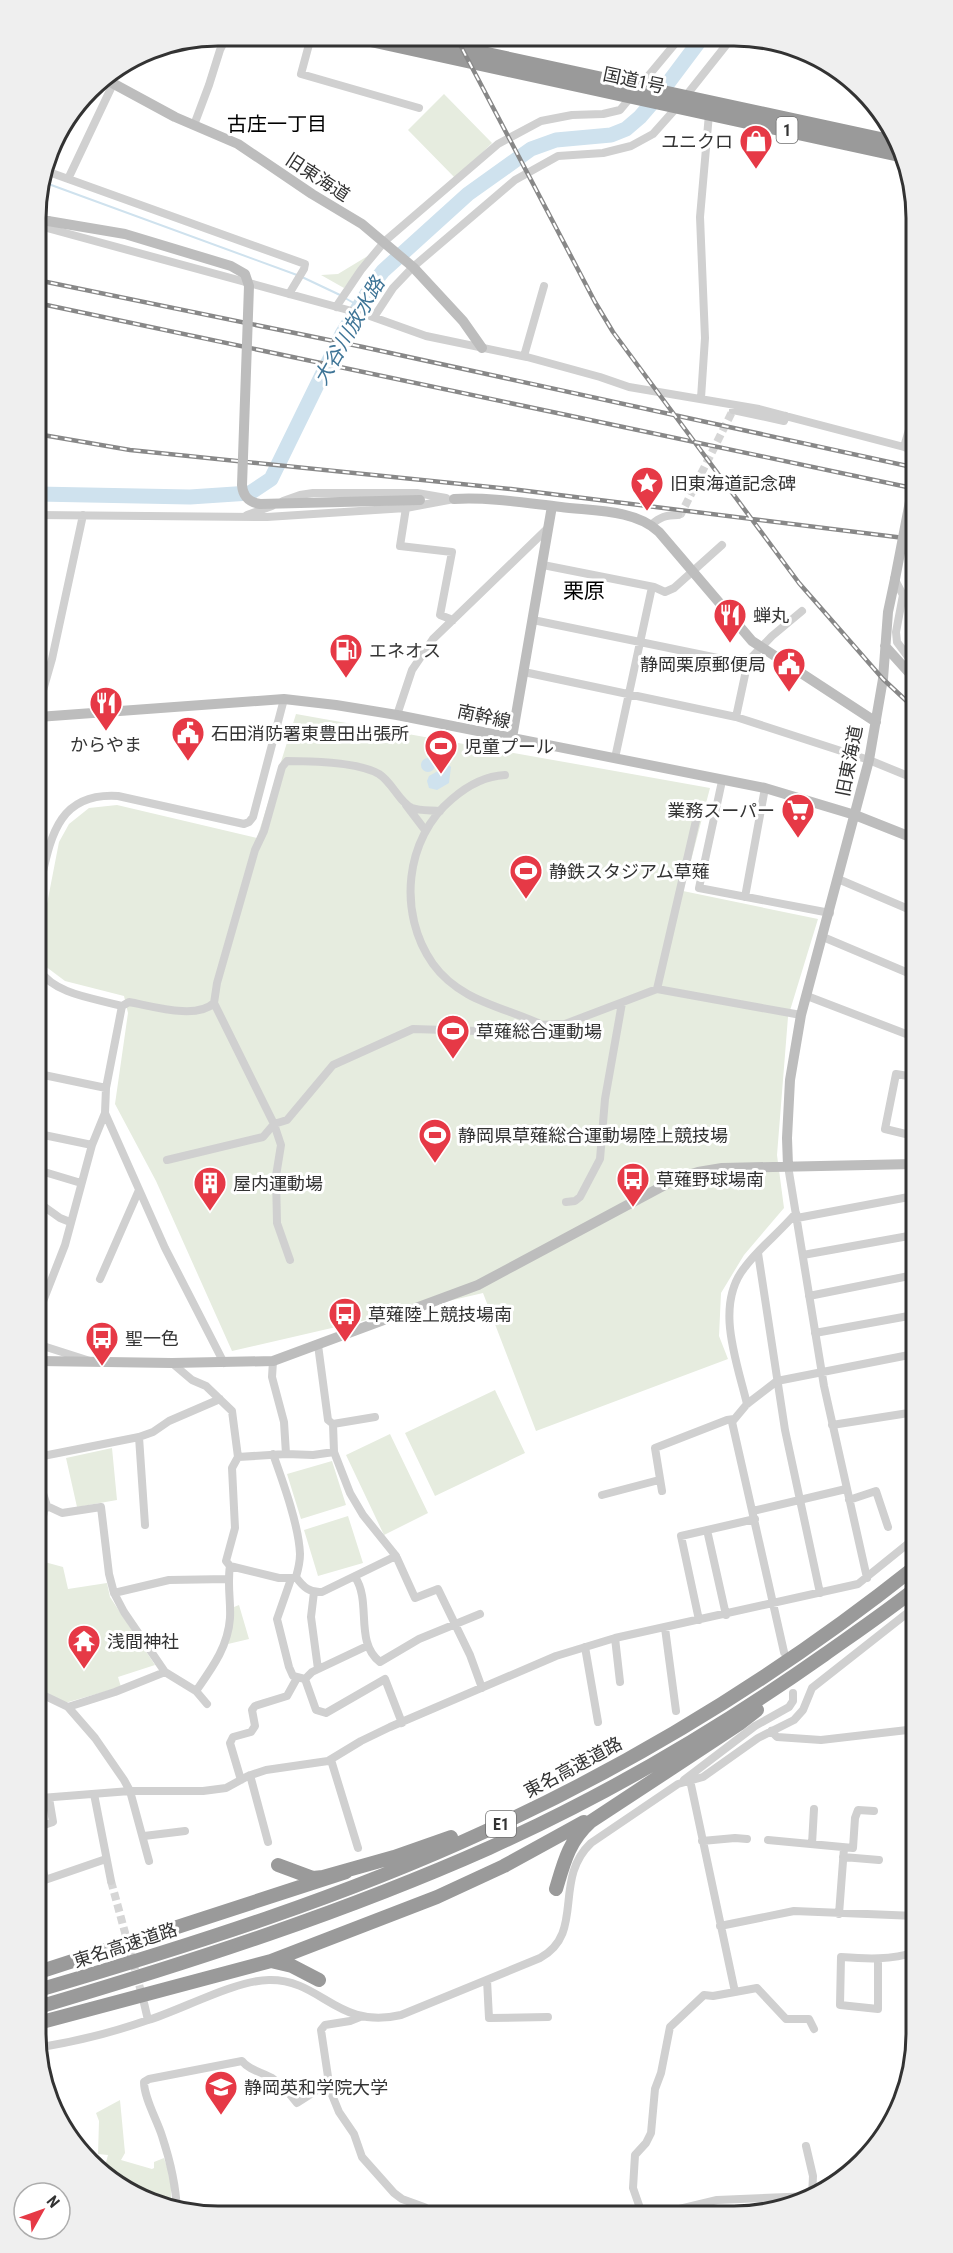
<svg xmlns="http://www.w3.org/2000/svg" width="953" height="2253" font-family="'Roboto Condensed','Noto Sans JP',sans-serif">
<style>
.green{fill:#e6ecdf}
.water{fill:#cfe2ee}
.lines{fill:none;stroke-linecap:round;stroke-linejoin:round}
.stream{stroke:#cfe2ee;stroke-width:2}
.river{stroke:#cfe2ee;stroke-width:15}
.street-tunnel{stroke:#d6d6d6;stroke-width:8;stroke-dasharray:8 4;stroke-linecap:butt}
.street{stroke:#d0d0d0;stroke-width:8}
.secondary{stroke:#bdbdbd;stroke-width:10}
.highway{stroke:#9a9a9a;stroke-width:14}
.rail-casing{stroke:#888;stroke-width:4.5}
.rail{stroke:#fff;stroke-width:2;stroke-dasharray:7;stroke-linecap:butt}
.secondary-bridge{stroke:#bdbdbd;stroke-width:10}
.labels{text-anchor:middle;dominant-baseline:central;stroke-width:6;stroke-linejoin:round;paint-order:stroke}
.shield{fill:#fff;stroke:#707070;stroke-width:1.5}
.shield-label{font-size:16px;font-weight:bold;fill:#333}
.street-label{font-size:18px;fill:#333;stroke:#fff}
.poi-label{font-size:18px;fill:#333;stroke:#fff;text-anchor:start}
.neighbourhood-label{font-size:20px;fill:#000;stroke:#fff}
.water-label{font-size:20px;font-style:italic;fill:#3f7597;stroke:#fff}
.quarter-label{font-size:21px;fill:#000;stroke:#fff}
.rim{fill:none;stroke:#333;stroke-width:3}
</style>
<rect width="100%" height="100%" fill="#fff"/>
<path class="green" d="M444,94L492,143L456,179L408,130Z
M371,254L344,288L321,275L338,274Z
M296,714L710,788L683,891L818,919L788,1017L777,1155L784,1208L744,1255L721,1293L719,1336L728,1359L536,1431L483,1293L232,1351L156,1181L115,1104L128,1013L124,996L65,981L45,966L40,940L59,842L69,824L89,808L117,805L257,838Z
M495,1390L525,1453L435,1496L405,1433Z
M390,1434L428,1513L384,1535L346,1455Z
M112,1448L117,1500L77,1507L66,1458Z
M332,1461L346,1505L301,1519L287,1474Z
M348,1516L363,1563L318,1576L304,1530Z
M41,1561L63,1567L68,1589L107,1583L110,1597L155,1665L118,1677L121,1687L65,1703L41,1690Z
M239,1605L249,1639L228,1644L234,1607Z
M120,2100L125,2153L121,2160L152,2169L154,2168V2162L164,2158L171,2179V2201L157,2205L137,2198L103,2173L108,2155L98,2154L99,2121L96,2113Z"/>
<path class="water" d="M421 765a7 7 0 1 1 14 0a7 7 0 1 1-14 0Z
M447,763L451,767L449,783L437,790L429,788L427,781L429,776L438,771L442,764Z"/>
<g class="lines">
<path class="stream" d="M43,182L297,275
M302,277L340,295
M345,298L359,306"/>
<path class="river" d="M37,494L190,497L250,493L271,479L342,334L373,284L383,271L468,194L531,149L556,140L611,135L626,129L640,117L659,95L701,39"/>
<path class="street-tunnel" d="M678,515L681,514L733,410
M111,1881L143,1999"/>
<path class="street" d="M311,37L301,74L419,108
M479,53L484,38
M639,87L679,39
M685,97L731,39
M194,125L209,85L220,50L227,36
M46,171L305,264L304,269L289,294
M68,179L113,84
M36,225L370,316L426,336L527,357L600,377L629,387L759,409L904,447L912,450
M336,307L361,270L385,241L498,144L541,121L572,115L603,114L620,110L630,98
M374,317L393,288L413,267L515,180L558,156L603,153L631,146L653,134L678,106
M524,356L544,286
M701,398L705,338L700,217L709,114
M733,410L784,421L786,416
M904,447L912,419
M283,501L300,495L313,493H417L446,498
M406,508L400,546L452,552L440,615L453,620
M37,515L267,517L406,508L454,499
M247,515L272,506
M651,525C660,517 666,515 678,515
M543,565L654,587L665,592L674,588L722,545
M895,580L903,595L896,632L897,642L912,662
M533,620L747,664
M524,672L736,717L869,760L913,778
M38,708L52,659L83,515
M397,715L412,670L433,639L548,528
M736,717L748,661L772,636L802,611
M615,758L652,587
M505,775C485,776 467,786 452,799C405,838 397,913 433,964C459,1000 500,1006 538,1023
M722,781L699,888L830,913
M406,805L425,830
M838,879L913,911
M39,889C50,842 55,792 118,796L244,824L249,822L253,817L284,699
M745,897L765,788
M823,937L913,975
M39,970C56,995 94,998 122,1006L106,1088L105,1113L165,1248L224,1363
M657,989L698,812
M807,996L914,1037
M122,1006L129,1002C152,1006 196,1020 214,1003
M39,1074L106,1088
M914,1077L896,1074L885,1129L914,1136
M39,1134L92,1145
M167,1160L263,1137L274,1124L287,1120L333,1065L413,1029L478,1031L533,1025L565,1024L657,989L801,1015
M788,1166L824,1386L867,1578
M41,1171L81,1183
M566,1202L575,1201L580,1197L600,1159L605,1099L622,1003
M39,1203L60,1218L70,1222
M797,1218L914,1196
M758,1253L785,1430L820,1593
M803,1255L914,1235
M290,1260L277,1223L276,1176L281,1145L274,1124L214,1003L217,983L255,850L264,831L282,767L287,761C311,761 358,762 379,774C392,782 400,803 412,808C420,811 431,810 440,811
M100,1279L139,1190
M809,1296L914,1275
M40,1309L65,1245L92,1145L105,1113
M815,1333L914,1315
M40,1345L90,1361
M273,1361L272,1377L284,1422L286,1454
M172,1363L192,1380L206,1386L232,1411L238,1457L232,1468L235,1528L226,1561L230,1566C227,1584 231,1601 230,1618C228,1647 212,1668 196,1691
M747,1404C737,1362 714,1305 745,1267C760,1247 780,1232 796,1213
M333,1424L375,1417
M832,1425L915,1412
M139,1437L145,1525
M334,1452L350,1493L363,1515L396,1556
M273,1454C283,1482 299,1526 300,1554C300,1562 298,1570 296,1577C303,1587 310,1593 322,1592L396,1556L415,1598L438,1589L470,1655L482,1688
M238,1457L286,1454L313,1455L334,1452L333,1424L328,1420L318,1345
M40,1460L43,1456L139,1437L153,1432L169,1421L220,1399
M40,1484L47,1506L62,1513L101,1507L109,1574L114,1593L124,1612L165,1672L196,1691L207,1704
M662,1491L655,1448L727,1420L734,1419
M602,1495L659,1480
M849,1500L876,1491L888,1527
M753,1511L846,1489
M707,1530L726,1615
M40,1533L44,1511L47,1506
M230,1566L279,1578H293
M355,1577C372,1602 354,1642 380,1662L419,1639L480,1614
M291,1579L277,1619L289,1667L293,1676L305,1679L312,1672L367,1646
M314,1592L311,1617L318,1669
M114,1593L169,1580L228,1579
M699,1620L681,1536L755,1519
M665,1628L676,1711
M615,1638L620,1682
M585,1647L598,1722
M784,1652L732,1422L747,1404L777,1381L914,1354
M305,1679L316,1710L326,1713L385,1679L402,1723
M41,1694L68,1707L95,1738L124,1780L130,1791L149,1861
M68,1707L115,1692L165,1672
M771,1731L777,1737L821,1740L916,1729
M331,1760L358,1848
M250,1775L268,1842
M241,1780L230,1743L233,1737L251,1732L255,1726L252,1710L255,1706L287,1696L297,1678
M684,1780L755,1726L789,1707L793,1701V1693
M690,1780L735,1992
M94,1794L111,1881
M41,1798L130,1791H203L226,1788L248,1776L266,1770L328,1761L361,1741L390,1727L556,1656L615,1638L858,1584L915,1538
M41,1826L53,1822L49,1798
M144,1836L185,1831
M768,1840L853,1848L855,1818L858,1810L874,1811
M702,1841L735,1838L747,1839
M812,1844L814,1809
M843,1857L879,1860
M41,1859L45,1880
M42,1881L106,1859
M839,1914L844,1848
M720,1926L794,1911L916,1916
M878,1960V2009L840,2005L841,1957C868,1959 890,1960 916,1952
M487,1980L489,2018L548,2017
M144,2003L148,2020
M360,2017L350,2021L325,2025L321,2030L330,2090L339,2112L354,2134L362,2157L394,2193L402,2199L424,2207L432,2212
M42,2047C78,2041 114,2032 148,2020C181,2010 236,1980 269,1980C322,1979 336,2030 401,2015L540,1958C586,1933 552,1880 591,1843L678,1784L703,1777L758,1738L794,1720L803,1710L812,1688L915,1607
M891,2126L896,2116
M177,2211C176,2186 170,2160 162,2136C157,2120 144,2098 144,2082L149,2079L242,2061C250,2071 262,2072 272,2078C282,2085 290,2094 297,2103L319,2089L330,2090
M641,2211L633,2188L635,2155L646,2143L651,2133L655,2089L661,2073L670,2027L704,1995L713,1996L757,1988L786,2019H809L814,2029
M671,2211L717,2200L812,2196L813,2176L806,2146"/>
<path class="secondary" d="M103,78L175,117L238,144L312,194L362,224L413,267L463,321L482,348
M36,220L48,221
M454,499C491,497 525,503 561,507C591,511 636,509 659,532L752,641L876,722
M885,646L912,676
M38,717L284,699L336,705L397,715L765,788L855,815L913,838
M512,738L552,506
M788,1166L787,1138L790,1080L801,1015L869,760L883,679L888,612L895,579
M40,1361L172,1363L273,1361L478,1285L676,1179L698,1172L722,1168L914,1164"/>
<path class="highway" d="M357,37L904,156
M408,37L899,143
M278,1865L313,1878L323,1877L394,1857L451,1837
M556,1889C564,1862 569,1841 590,1822L739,1724L757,1710
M271,1961L437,1897L504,1866L584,1822
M42,1971L346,1872
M42,1989C192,1945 343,1897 486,1831C639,1761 783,1672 915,1567
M42,2006C194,1961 345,1912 489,1848C607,1795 719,1729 824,1655C855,1633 886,1612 915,1589
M42,2022L271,1961L292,1966L319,1980"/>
<g class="rail-casing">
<path id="rail" d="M456,37L595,302L613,332L799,583L883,679L913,707
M37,280L363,347L912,467
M37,303L912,488
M37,434L130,450L511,489L912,539"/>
</g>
<use href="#rail" class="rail"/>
<path class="secondary-bridge" d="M48,221L125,234L231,266L245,274L249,286L242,485C243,497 249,502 260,504L420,500
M895,579L912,491"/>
</g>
<defs>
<g id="shop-pin" transform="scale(1.725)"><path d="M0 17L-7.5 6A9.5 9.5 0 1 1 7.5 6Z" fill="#e63946" stroke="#fff"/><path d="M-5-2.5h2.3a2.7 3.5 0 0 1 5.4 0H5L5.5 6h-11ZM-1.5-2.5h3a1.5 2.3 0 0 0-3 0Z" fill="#fff"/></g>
<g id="sight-pin" transform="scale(1.725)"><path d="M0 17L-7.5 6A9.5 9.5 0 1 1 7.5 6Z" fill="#e63946" stroke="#fff"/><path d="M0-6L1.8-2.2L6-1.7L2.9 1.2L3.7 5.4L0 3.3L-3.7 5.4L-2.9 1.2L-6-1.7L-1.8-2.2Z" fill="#fff"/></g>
<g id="restaurant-pin" transform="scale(1.725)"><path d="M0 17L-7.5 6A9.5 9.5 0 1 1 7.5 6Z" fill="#e63946" stroke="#fff"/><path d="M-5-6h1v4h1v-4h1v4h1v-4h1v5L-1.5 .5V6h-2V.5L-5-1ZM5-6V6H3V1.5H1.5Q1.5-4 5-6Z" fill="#fff"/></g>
<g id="fuel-pin" transform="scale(1.725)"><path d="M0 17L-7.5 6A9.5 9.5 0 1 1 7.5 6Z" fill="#e63946" stroke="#fff"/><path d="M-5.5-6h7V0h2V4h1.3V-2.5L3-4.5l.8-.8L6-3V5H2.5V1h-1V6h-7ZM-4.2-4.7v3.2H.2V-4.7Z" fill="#fff"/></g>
<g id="civic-pin" transform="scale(1.725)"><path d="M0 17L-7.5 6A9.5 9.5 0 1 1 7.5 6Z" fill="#e63946" stroke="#fff"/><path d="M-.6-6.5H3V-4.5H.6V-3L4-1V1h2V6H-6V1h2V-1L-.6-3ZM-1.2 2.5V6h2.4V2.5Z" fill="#fff"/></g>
<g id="stadium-pin" transform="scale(1.725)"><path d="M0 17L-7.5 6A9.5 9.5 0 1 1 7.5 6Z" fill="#e63946" stroke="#fff"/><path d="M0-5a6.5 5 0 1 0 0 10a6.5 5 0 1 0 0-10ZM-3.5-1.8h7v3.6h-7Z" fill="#fff"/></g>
<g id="supermarket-pin" transform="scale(1.725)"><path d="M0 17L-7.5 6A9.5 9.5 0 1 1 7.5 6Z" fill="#e63946" stroke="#fff"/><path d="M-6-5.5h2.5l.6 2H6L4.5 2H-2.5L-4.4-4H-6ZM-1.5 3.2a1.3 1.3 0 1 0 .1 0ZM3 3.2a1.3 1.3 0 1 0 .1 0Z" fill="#fff"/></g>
<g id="bus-pin" transform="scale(1.725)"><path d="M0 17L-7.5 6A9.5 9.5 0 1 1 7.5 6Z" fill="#e63946" stroke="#fff"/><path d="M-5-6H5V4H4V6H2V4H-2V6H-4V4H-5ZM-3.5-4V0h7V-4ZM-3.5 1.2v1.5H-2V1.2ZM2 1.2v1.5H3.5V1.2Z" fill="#fff"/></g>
<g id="building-pin" transform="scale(1.725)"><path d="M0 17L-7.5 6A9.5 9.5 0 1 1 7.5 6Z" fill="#e63946" stroke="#fff"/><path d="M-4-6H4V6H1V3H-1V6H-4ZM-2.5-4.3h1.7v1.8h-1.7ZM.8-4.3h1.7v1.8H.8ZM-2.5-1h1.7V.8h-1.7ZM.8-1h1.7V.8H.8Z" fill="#fff"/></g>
<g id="temple-pin" transform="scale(1.725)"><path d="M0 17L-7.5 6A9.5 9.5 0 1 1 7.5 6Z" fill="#e63946" stroke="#fff"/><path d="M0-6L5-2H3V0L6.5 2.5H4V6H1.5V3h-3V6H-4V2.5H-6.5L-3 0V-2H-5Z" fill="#fff"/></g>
<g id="school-pin" transform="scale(1.725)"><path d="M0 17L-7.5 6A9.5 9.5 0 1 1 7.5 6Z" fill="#e63946" stroke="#fff"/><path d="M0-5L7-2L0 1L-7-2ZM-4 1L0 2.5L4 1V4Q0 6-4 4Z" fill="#fff"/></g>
</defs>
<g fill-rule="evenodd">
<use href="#shop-pin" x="756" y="141"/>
<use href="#sight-pin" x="647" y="483"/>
<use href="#restaurant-pin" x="730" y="615"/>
<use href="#fuel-pin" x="346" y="650"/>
<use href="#civic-pin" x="789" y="664"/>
<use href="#restaurant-pin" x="106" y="703"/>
<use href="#civic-pin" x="188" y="733"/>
<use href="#stadium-pin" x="441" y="746"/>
<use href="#supermarket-pin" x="798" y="810"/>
<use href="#stadium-pin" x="526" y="871"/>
<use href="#stadium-pin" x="453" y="1031"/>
<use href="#stadium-pin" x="435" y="1135"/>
<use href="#bus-pin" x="633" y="1179"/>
<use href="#building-pin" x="210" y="1183"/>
<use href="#bus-pin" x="345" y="1314"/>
<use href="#bus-pin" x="102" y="1338"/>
<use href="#temple-pin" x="84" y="1641"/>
<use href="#school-pin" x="221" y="2087"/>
</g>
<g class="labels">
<g class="shield">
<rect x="776.5" y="117" width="21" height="26" rx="4.5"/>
<rect x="486" y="1811" width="30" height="26" rx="4.5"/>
</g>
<g class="shield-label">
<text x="787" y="130">1</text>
<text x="501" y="1824">E1</text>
</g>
<g class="street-label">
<text transform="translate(634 80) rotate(12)">国道1号</text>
<text transform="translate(318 177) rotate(33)">旧東海道</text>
<text transform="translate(484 716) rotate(12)">南幹線</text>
<text transform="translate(849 761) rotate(-79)">旧東海道</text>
<text transform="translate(573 1767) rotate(-28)">東名高速道路</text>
<text transform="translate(125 1945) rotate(-18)">東名高速道路</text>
</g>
<g class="poi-label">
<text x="733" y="141" text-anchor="end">ユニクロ</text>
<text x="670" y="483">旧東海道記念碑</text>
<text x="753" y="615">蝉丸</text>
<text x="369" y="650">エネオス</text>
<text x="766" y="664" text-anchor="end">静岡栗原郵便局</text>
<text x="211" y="733">石田消防署東豊田出張所</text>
<text x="106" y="744" text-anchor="middle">からやま</text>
<text x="464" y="746">児童プール</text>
<text x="775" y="810" text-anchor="end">業務スーパー</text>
<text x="549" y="871">静鉄スタジアム草薙</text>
<text x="476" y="1031">草薙総合運動場</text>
<text x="458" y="1135">静岡県草薙総合運動場陸上競技場</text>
<text x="656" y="1179">草薙野球場南</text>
<text x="233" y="1183">屋内運動場</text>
<text x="368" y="1314">草薙陸上競技場南</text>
<text x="125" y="1338">聖一色</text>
<text x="107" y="1641">浅間神社</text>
<text x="244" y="2087">静岡英和学院大学</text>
</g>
<g class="neighbourhood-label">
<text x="277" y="124">古庄一丁目</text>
</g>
<g class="water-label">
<text transform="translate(349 331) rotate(-60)">大谷川放水路</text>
</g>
<g class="quarter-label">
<text x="584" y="591">栗原</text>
</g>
</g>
<path d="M0 0H953V2253H0ZM218 46H734A172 172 0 0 1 906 218V2034A172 172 0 0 1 734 2206H218A172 172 0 0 1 46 2034V218A172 172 0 0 1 218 46Z" fill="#efefef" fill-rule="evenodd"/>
<path class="rim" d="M218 46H734A172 172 0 0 1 906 218V2034A172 172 0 0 1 734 2206H218A172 172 0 0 1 46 2034V218A172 172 0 0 1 218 46Z"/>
<g transform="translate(42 2211) rotate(50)"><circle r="28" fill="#ffffff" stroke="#adadad" stroke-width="1.5"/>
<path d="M0-4.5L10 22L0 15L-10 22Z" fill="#e63946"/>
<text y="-9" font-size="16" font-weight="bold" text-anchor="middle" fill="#333333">N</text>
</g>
</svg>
